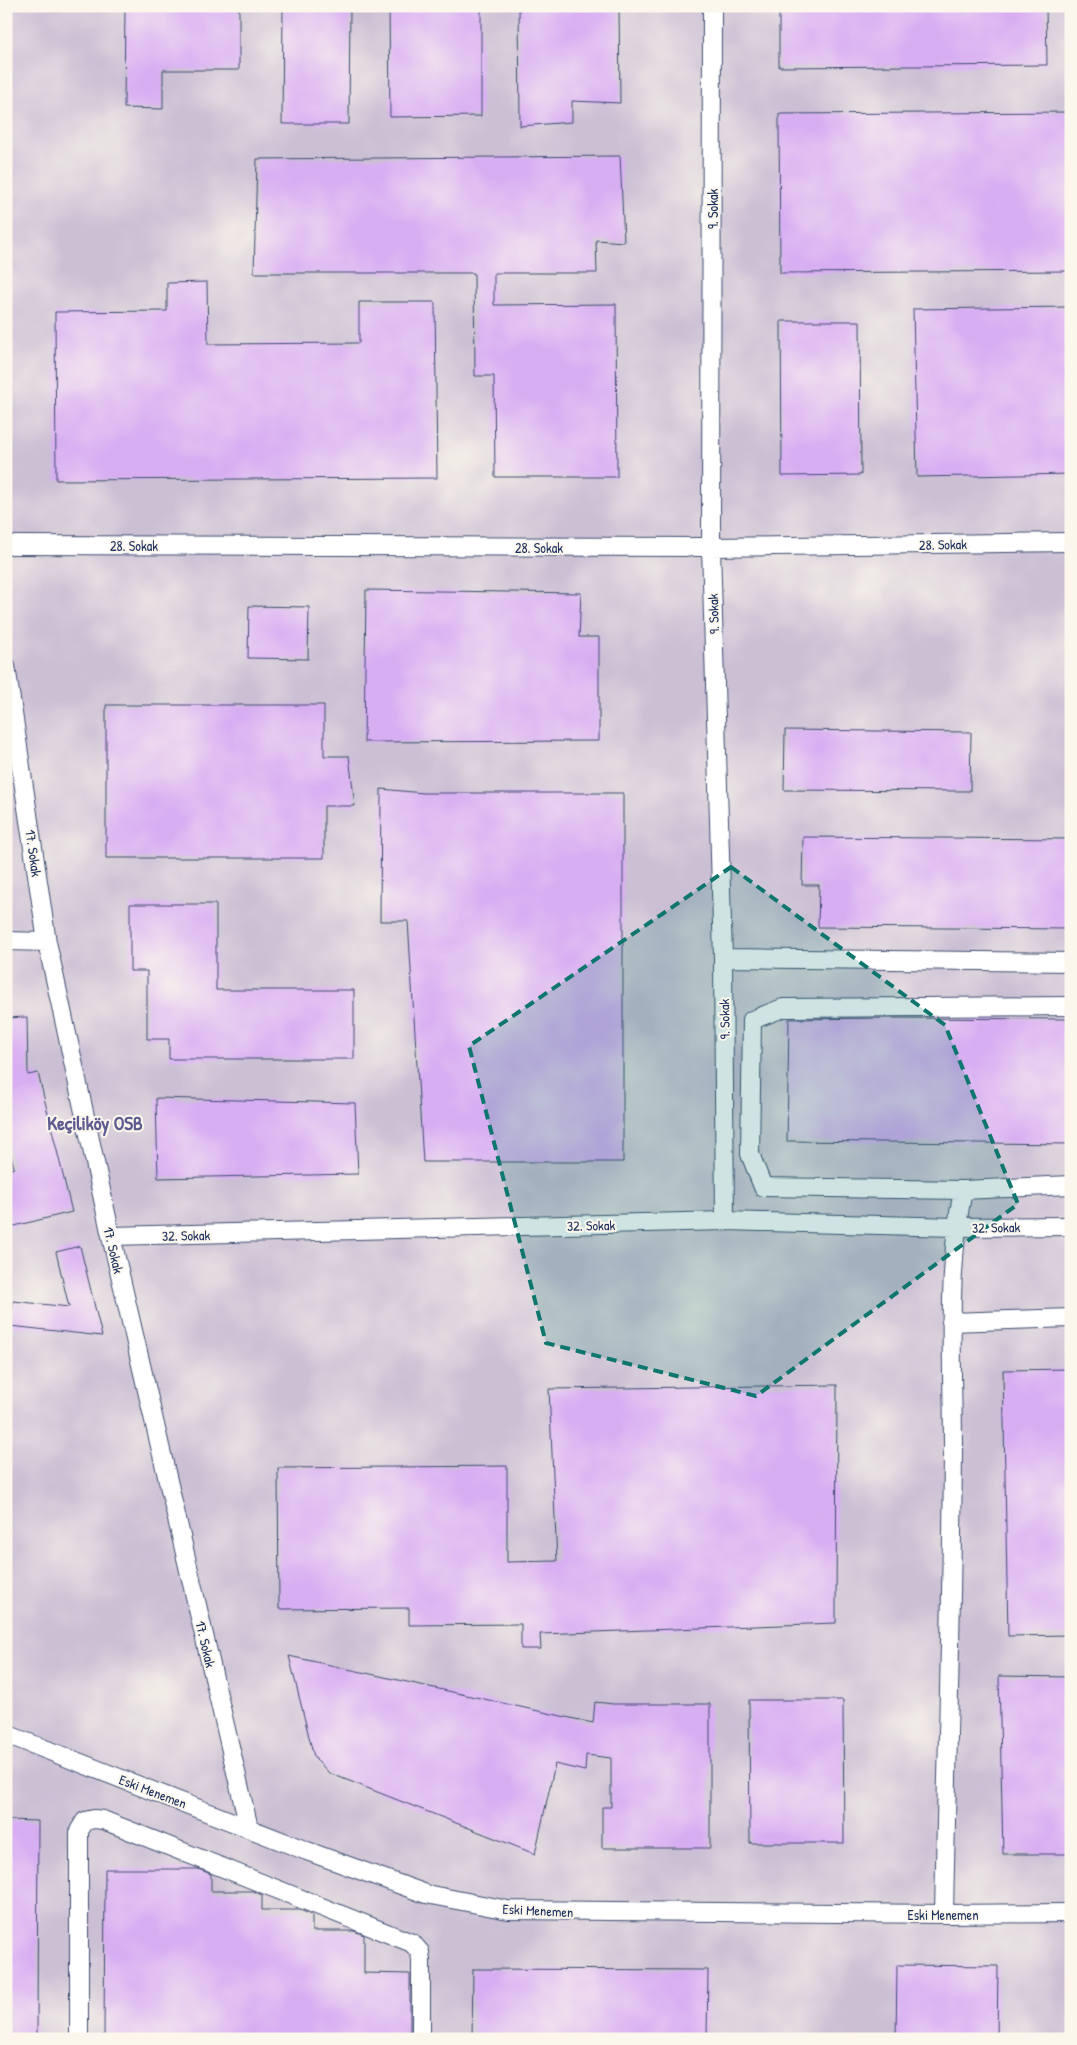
<svg xmlns="http://www.w3.org/2000/svg" width="1077" height="2045" font-family="'Patrick Hand',sans-serif">
<style>
.industrial{fill:#cbbfd4}
.building{fill:#d8aef3}
.lines{fill:none;stroke-linecap:round;stroke-linejoin:round}
.minor-casing{stroke:#3c4a6e;stroke-width:20}
.minor{stroke:#fff;stroke-width:18}
.marked{fill:#0f766e;fill-opacity:0.2;stroke:#0f766e;stroke-width:4;stroke-dasharray:10 6;stroke-linejoin:round}
.labels{text-anchor:middle;dominant-baseline:central;stroke-width:4;stroke-linejoin:round;paint-order:stroke}
.street-label{font-size:14px;fill:#1b2f5e;stroke:#fbf7ec}
.district-label{font-size:19px;font-weight:bold;fill:#5d5b92;stroke:#fbf7ec}
</style>
<rect width="100%" height="100%" fill="#fbf7ec"/>
<filter id="ink" filterUnits="userSpaceOnUse"><feTurbulence type="fractalNoise" baseFrequency=".02" numOctaves="2"/><feDisplacementMap in="SourceGraphic" scale="10" xChannelSelector="R" yChannelSelector="G"/><feConvolveMatrix kernelMatrix="1 2 1 2 8 2 1 2 1" color-interpolation-filters="sRGB"/></filter>
<filter id="wash" filterUnits="userSpaceOnUse"><feTurbulence type="fractalNoise" baseFrequency=".0096" numOctaves="4" result="noise"/><feDisplacementMap in="SourceGraphic" scale="20" xChannelSelector="R" yChannelSelector="G"/><feGaussianBlur stdDeviation="1.12" result="paint"/><feColorMatrix in="noise" values="0 0 0 0 0 0 0 0 0 0 0 0 0 0 0 0 0 1.4 0 .05"/><feComposite in="paint" operator="in"/></filter>
<g filter="url(#wash)">
<rect width="100%" height="100%" fill="#f4e1c6"/>
<path class="industrial" d="M6,6H1071V2039H6Z"/>
<g id="blocks">
<path class="building" d="M125,6H239V70H163V109L124,108Z
M283,6H350L349,124H282Z
M389,6H481V116L390,117Z
M519,6H619L620,103L572,101V122L520,126Z
M779,6H1046L1047,65L779,67Z
M1071,112V271L780,273L779,114Z
M620,156L624,242L596,240L597,273H494V305L616,304L617,477H495L494,376H475L474,273H254L257,159Z
M207,282L208,344L359,343V302H435L437,478L56,480L55,312L167,311V283Z
M1071,307V474L917,477L913,309Z
M781,321H860L861,475L782,476Z
M366,590L581,593L579,637H599V741L364,742Z
M249,606L309,607L308,659L248,658Z
M106,705H324V756H349L355,806H324V858H106Z
M785,730L971,732L970,791L784,790Z
M381,789L423,793H623V1162H423L408,921H380Z
M803,837L1071,839V929L818,927L819,885H802Z
M130,904H216V990H354V1059H169V1039H147V971H130Z
M27,1017L28,1075L38,1073L72,1212L6,1228V1170L14,1168L6,1136V1018Z
M891,1018L1069,1019L1071,1144L787,1141L789,1019Z
M156,1098L355,1103L358,1174L158,1178Z
M80,1246L102,1336L10,1326L13,1301L69,1307L56,1252Z
M1071,1369V1635L1008,1636L1003,1370Z
M837,1385L836,1623L540,1634L541,1649H521V1624L409,1625V1608L279,1609L278,1468L507,1466V1562L557,1561L549,1389Z
M289,1656L593,1723L595,1702L613,1704H710V1848H602V1807H611V1758L586,1755L585,1771L555,1764L535,1854L329,1773L314,1757Z
M999,1676L1071,1677V1854H1003Z
M749,1700H843L844,1843H750Z
M6,1820L38,1821L37,2039H6Z
M105,1869H198L211,1874V1891H253L262,1895V1910H300L312,1915V1931H354L364,1935V1973L410,1974V2039H104Z
M897,1965L998,1966L997,2039H896Z
M473,1969L708,1970L707,2039H472Z"/>
</g>
</g>
<g filter="url(#ink)">
<use href="#blocks" fill-opacity="0" stroke="#3c4a6e" stroke-width="1"/>
<g class="lines">
<g class="minor-casing">
<path id="minor" d="M712,6L711,547L723,958L725,1221
M6,545L711,547L1071,542
M6,666L47,942L111,1236L249,1828
M6,941L47,942
M723,958L1071,962
M1071,1006L783,1008L752,1020L750,1154L763,1187L963,1190L1071,1185
M111,1236L725,1221L956,1227L1071,1226
M951,1322L1071,1318
M6,1734L307,1851L426,1894L508,1910L944,1914L1071,1913
M944,1914C947,1759 952,1604 953,1449C953,1363 946,1275 963,1190
M79,2039V1831L85,1821L94,1819L103,1820L412,1943L420,1952L421,1961V2039"/>
</g>
<use href="#minor" class="minor"/>
</g>
</g>
<path class="marked" d="M731,867L945,1025L1018,1204L756,1396L546,1343L469,1046Z"/>
<g class="labels">
<g class="street-label">
<text transform="translate(712 209) rotate(-90)">9. Sokak</text>
<text transform="translate(943 544) rotate(-1)">28. Sokak</text>
<text x="134" y="545">28. Sokak</text>
<text x="539" y="547">28. Sokak</text>
<text transform="translate(713 614) rotate(-92)">9. Sokak</text>
<text transform="translate(34 853) rotate(82)">17. Sokak</text>
<text transform="translate(724 1019) rotate(-91)">9. Sokak</text>
<text transform="translate(591 1225) rotate(-1)">32. Sokak</text>
<text transform="translate(996 1227) rotate(-1)">32. Sokak</text>
<text transform="translate(186 1235) rotate(-1)">32. Sokak</text>
<text transform="translate(114 1250) rotate(77)">17. Sokak</text>
<text transform="translate(206 1644) rotate(77)">17. Sokak</text>
<text transform="translate(153 1791) rotate(21)">Eski Menemen</text>
<text transform="translate(538 1910) rotate(3)">Eski Menemen</text>
<text x="943" y="1914">Eski Menemen</text>
</g>
<g class="district-label">
<text x="95" y="1123">Keçiliköy OSB</text>
</g>
</g>
<rect width="1077" height="2045" fill="none" stroke="#fbf7ec" stroke-width="25"/>
</svg>
